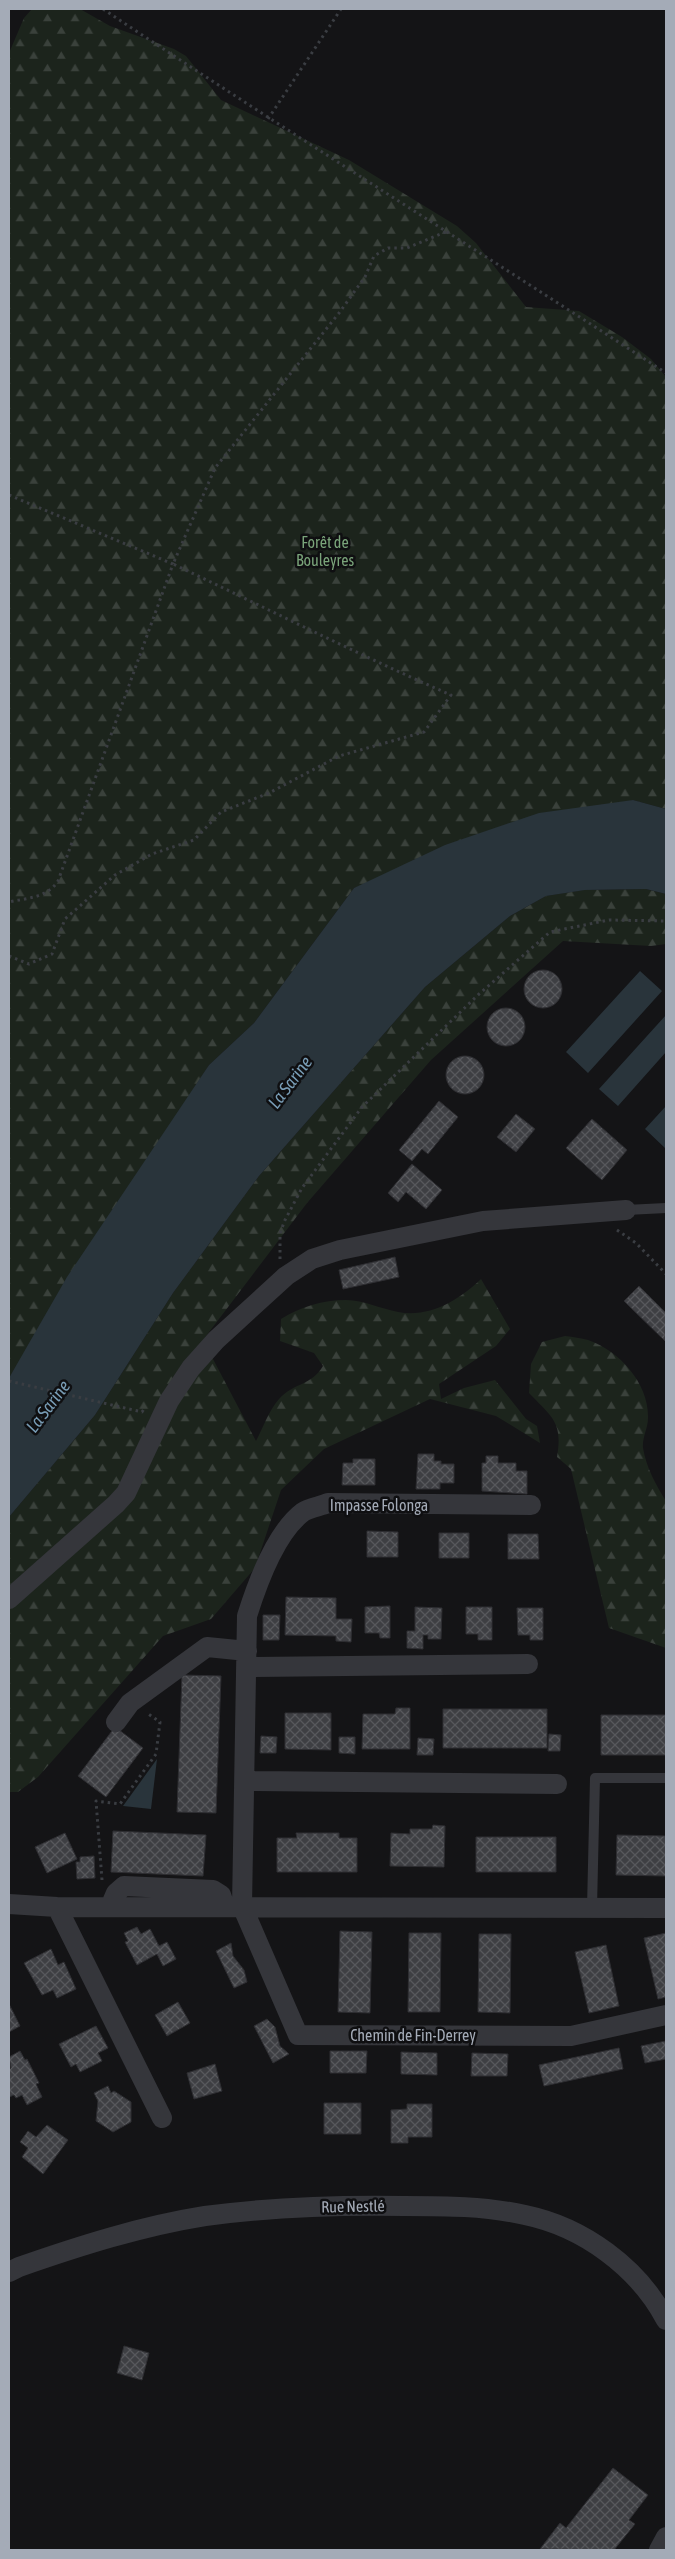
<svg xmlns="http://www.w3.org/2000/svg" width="675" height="2559" font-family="'Asap Condensed',sans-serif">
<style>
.forest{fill:url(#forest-firs)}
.water{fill:#29343b}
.building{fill:url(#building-cross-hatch);stroke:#2e2e32}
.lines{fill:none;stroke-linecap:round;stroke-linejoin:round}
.path{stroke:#3a3d42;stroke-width:3;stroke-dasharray:2.5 4;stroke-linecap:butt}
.lane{stroke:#35363b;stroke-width:10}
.street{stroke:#35363b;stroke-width:20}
.labels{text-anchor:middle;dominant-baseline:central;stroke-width:5;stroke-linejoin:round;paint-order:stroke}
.park-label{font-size:16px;fill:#7aa47a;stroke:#0f0f11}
.street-label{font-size:16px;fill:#a4abb7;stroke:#0f0f11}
.water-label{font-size:18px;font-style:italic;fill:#789cb5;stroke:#0f0f11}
</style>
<defs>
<pattern id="forest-firs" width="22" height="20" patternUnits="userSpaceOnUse" patternTransform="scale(1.25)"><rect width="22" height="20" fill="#1c241c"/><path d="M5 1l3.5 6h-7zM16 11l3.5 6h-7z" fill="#3a413b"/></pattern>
<pattern id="building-cross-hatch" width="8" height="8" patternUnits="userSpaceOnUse" patternTransform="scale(1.25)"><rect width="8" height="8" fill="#3e3f43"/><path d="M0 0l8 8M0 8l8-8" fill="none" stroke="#57585c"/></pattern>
</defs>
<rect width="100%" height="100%" fill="#141416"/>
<path class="forest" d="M32,9H80L110,26L174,49L186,56L221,100L349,160L457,226L476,243L526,307L579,311L622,337L651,359L666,377V809L633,800L354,888L254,1023L209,1065L9,1378V53L24,18Z
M646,889L666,894V944L651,946L563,941L431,1060L307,1203L203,1340L256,1441C263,1428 269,1410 279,1399C295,1382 311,1386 323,1366L314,1353L280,1341L281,1319C300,1307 323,1300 346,1300C364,1300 381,1309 398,1312C430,1318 459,1300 481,1279L510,1329L496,1346L439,1384L441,1399L464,1388L495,1380L526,1419L537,1426L540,1443L496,1416L430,1399L324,1449L281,1490L255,1568L211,1619L163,1636L38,1777L18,1792H9V1517L95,1415L173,1293L259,1176L425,987L510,916L546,896L584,890Z
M565,1336C573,1337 581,1338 588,1340C620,1351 649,1384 648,1418C648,1428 642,1438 643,1448C646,1467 656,1485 666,1501V1648L609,1628L571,1469L557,1457C563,1422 552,1417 529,1393L531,1364L542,1342Z"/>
<path class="water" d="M633,800L666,809V894L646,889L585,890L546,896L510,916L425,987L259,1176L173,1293L95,1415L9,1517V1378L67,1277L209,1065L254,1023L354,888L445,845L539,813Z
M640,971L662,991L588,1073L566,1052Z
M666,1015V1052L618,1106L599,1089Z
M666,1106V1146L665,1148L645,1129Z
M157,1759L151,1809L123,1806Z"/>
<path class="building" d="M524 989a19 19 0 1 1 38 0a19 19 0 1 1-38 0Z
M487 1027a19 19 0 1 1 38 0a19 19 0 1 1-38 0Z
M446 1075a19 19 0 1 1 38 0a19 19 0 1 1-38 0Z
M439,1101L458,1117L428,1154L422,1149L412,1161L399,1150Z
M516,1114L535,1129L516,1152L497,1137Z
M592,1119L627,1150L602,1180L566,1148Z
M412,1164L442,1190L426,1209L406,1192L398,1202L388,1193Z
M395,1257L399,1277L343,1289L339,1270Z
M639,1286L666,1313L665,1341L624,1301Z
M418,1454H434V1461H441V1464H454V1483H440V1489H416Z
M486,1456H498V1463H516V1471H527V1494L482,1491V1463H486Z
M353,1459H375V1485H342L343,1463H353Z
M367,1531L398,1532V1557H367Z
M439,1533H469V1558H439Z
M508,1534H538L539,1559H508Z
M286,1597L336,1598V1619H352L351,1642L336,1641V1636L285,1635Z
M390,1606V1638H380L379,1633H365V1607Z
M415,1607L442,1608L441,1639H428V1635H423V1649L407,1648V1631H415Z
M466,1607H492V1640H478V1634H466Z
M517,1608H543V1640H530V1635H518Z
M263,1615H280L279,1640H263Z
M182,1675L221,1676L216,1813L177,1812Z
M396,1708H410V1749H362L363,1714H395Z
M443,1709H547V1748H443Z
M285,1713H331V1750L285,1749Z
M601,1715H666V1755H601Z
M115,1727L143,1748L106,1797L78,1776Z
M549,1734L561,1735L560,1751H548Z
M261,1736L277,1737L276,1753H260Z
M339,1737H355V1754L339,1753Z
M418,1738L434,1739L433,1755H417Z
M433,1825L445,1826L444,1867L390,1866L391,1833L410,1834V1829H432Z
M113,1831L206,1835L203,1876L111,1872Z
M65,1833L77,1859L47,1873L35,1847Z
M296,1833H339V1838H357V1872H277V1838H297Z
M617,1835L666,1836V1876L616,1875Z
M476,1837H556V1872H476Z
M94,1856L95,1878L77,1879L76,1862H80V1857Z
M137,1927L141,1934L150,1929L159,1946L167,1942L176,1959L163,1966L157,1954L137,1965L125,1942L128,1941L124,1933Z
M340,1931L372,1932L370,2013L338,2012Z
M409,1933H441L440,2012H408Z
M666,1933V1997L658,1999L644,1938Z
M479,1934H511L510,2013L478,2012Z
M231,1943L233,1956L244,1970L247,1982L234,1988L216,1951Z
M606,1945L619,2006L589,2013L575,1952Z
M51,1949L58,1965L64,1962L76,1989L57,1998L53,1990L42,1995L24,1963Z
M178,2002L190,2023L167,2036L155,2015Z
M9,2004L20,2026L9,2032Z
M267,2019L275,2027L280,2046L289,2054L273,2063L254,2026Z
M96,2026L108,2048L98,2053L102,2061L80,2072L76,2064L71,2067L59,2044Z
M666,2041V2059L645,2063L641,2046Z
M619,2048L623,2069L544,2086L539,2065Z
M20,2051L25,2060L27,2059L39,2083L36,2084L42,2097L27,2105L22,2095L16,2098L14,2095L9,2097V2069L11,2068L9,2057Z
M330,2051H367L366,2073H330Z
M401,2052L437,2053V2075L401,2074Z
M472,2053L508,2054L507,2076H471Z
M215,2064L222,2091L194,2099L187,2073Z
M108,2086L111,2093L114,2091L131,2102V2122L113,2132L96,2121L98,2101L94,2093Z
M324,2103H361V2134H324Z
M407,2104H432V2137H408V2143H391V2110L407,2109Z
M47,2125L68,2140L43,2174L22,2157L28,2148L20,2142L28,2131L36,2137Z
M124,2346L149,2353L142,2380L117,2373Z
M613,2468L648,2495L629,2520L635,2524L614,2550L540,2549L560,2523L566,2528Z"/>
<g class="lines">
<path class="path" d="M103,9C289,133 479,251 666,373
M268,119L341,9
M9,495L173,564L58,881C47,898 27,898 9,902
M9,956L29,964L52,954L65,919L115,875L152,854L194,840L221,812L269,793L339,756L424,732L451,695C357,654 266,608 173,564L215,468L339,313L365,277L374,256L388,248H407L448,231
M617,1230L636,1243L666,1274
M280,1259V1233L285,1220L302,1188L362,1107L478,995L550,932L609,920L666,921
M9,1381L142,1412L144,1409
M102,1880L96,1801L120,1804L156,1754L160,1722L147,1713"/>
<path class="lane" d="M626,1210L666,1208
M592,1908L595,1778H666"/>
<path class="street" d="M531,1505L328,1503C321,1506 309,1508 303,1512C275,1533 257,1584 247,1616L242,1906L298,2035L571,2036L666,2015
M9,1599L116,1504L126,1493L169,1401L191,1368L216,1340L286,1276L312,1259L340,1250L483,1221L626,1210
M247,1667L528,1664
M116,1722L130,1703L207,1647L247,1651
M245,1781L557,1784
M9,1904L57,1907L666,1908
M57,1907L162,2118
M110,1907L116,1893L124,1886L213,1890L221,1895L225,1907
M9,2272L19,2267C79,2246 142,2226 205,2216C271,2207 338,2205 404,2206C445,2206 485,2206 525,2215C583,2227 638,2267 666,2320
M659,2550L666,2537"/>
</g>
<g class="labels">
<g class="park-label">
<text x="325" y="542">Forêt de<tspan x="325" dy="18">Bouleyres</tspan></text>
</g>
<g class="street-label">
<text x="379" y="1505">Impasse Folonga</text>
<text x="413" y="2035">Chemin de Fin-Derrey</text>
<text transform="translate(353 2206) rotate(-1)">Rue Nestlé</text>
</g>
<g class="water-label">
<text transform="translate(290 1082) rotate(-53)">La Sarine</text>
<text transform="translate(48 1406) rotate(-53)">La Sarine</text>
</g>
</g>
<rect width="675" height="2559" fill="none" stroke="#a4abb7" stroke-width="20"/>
</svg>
